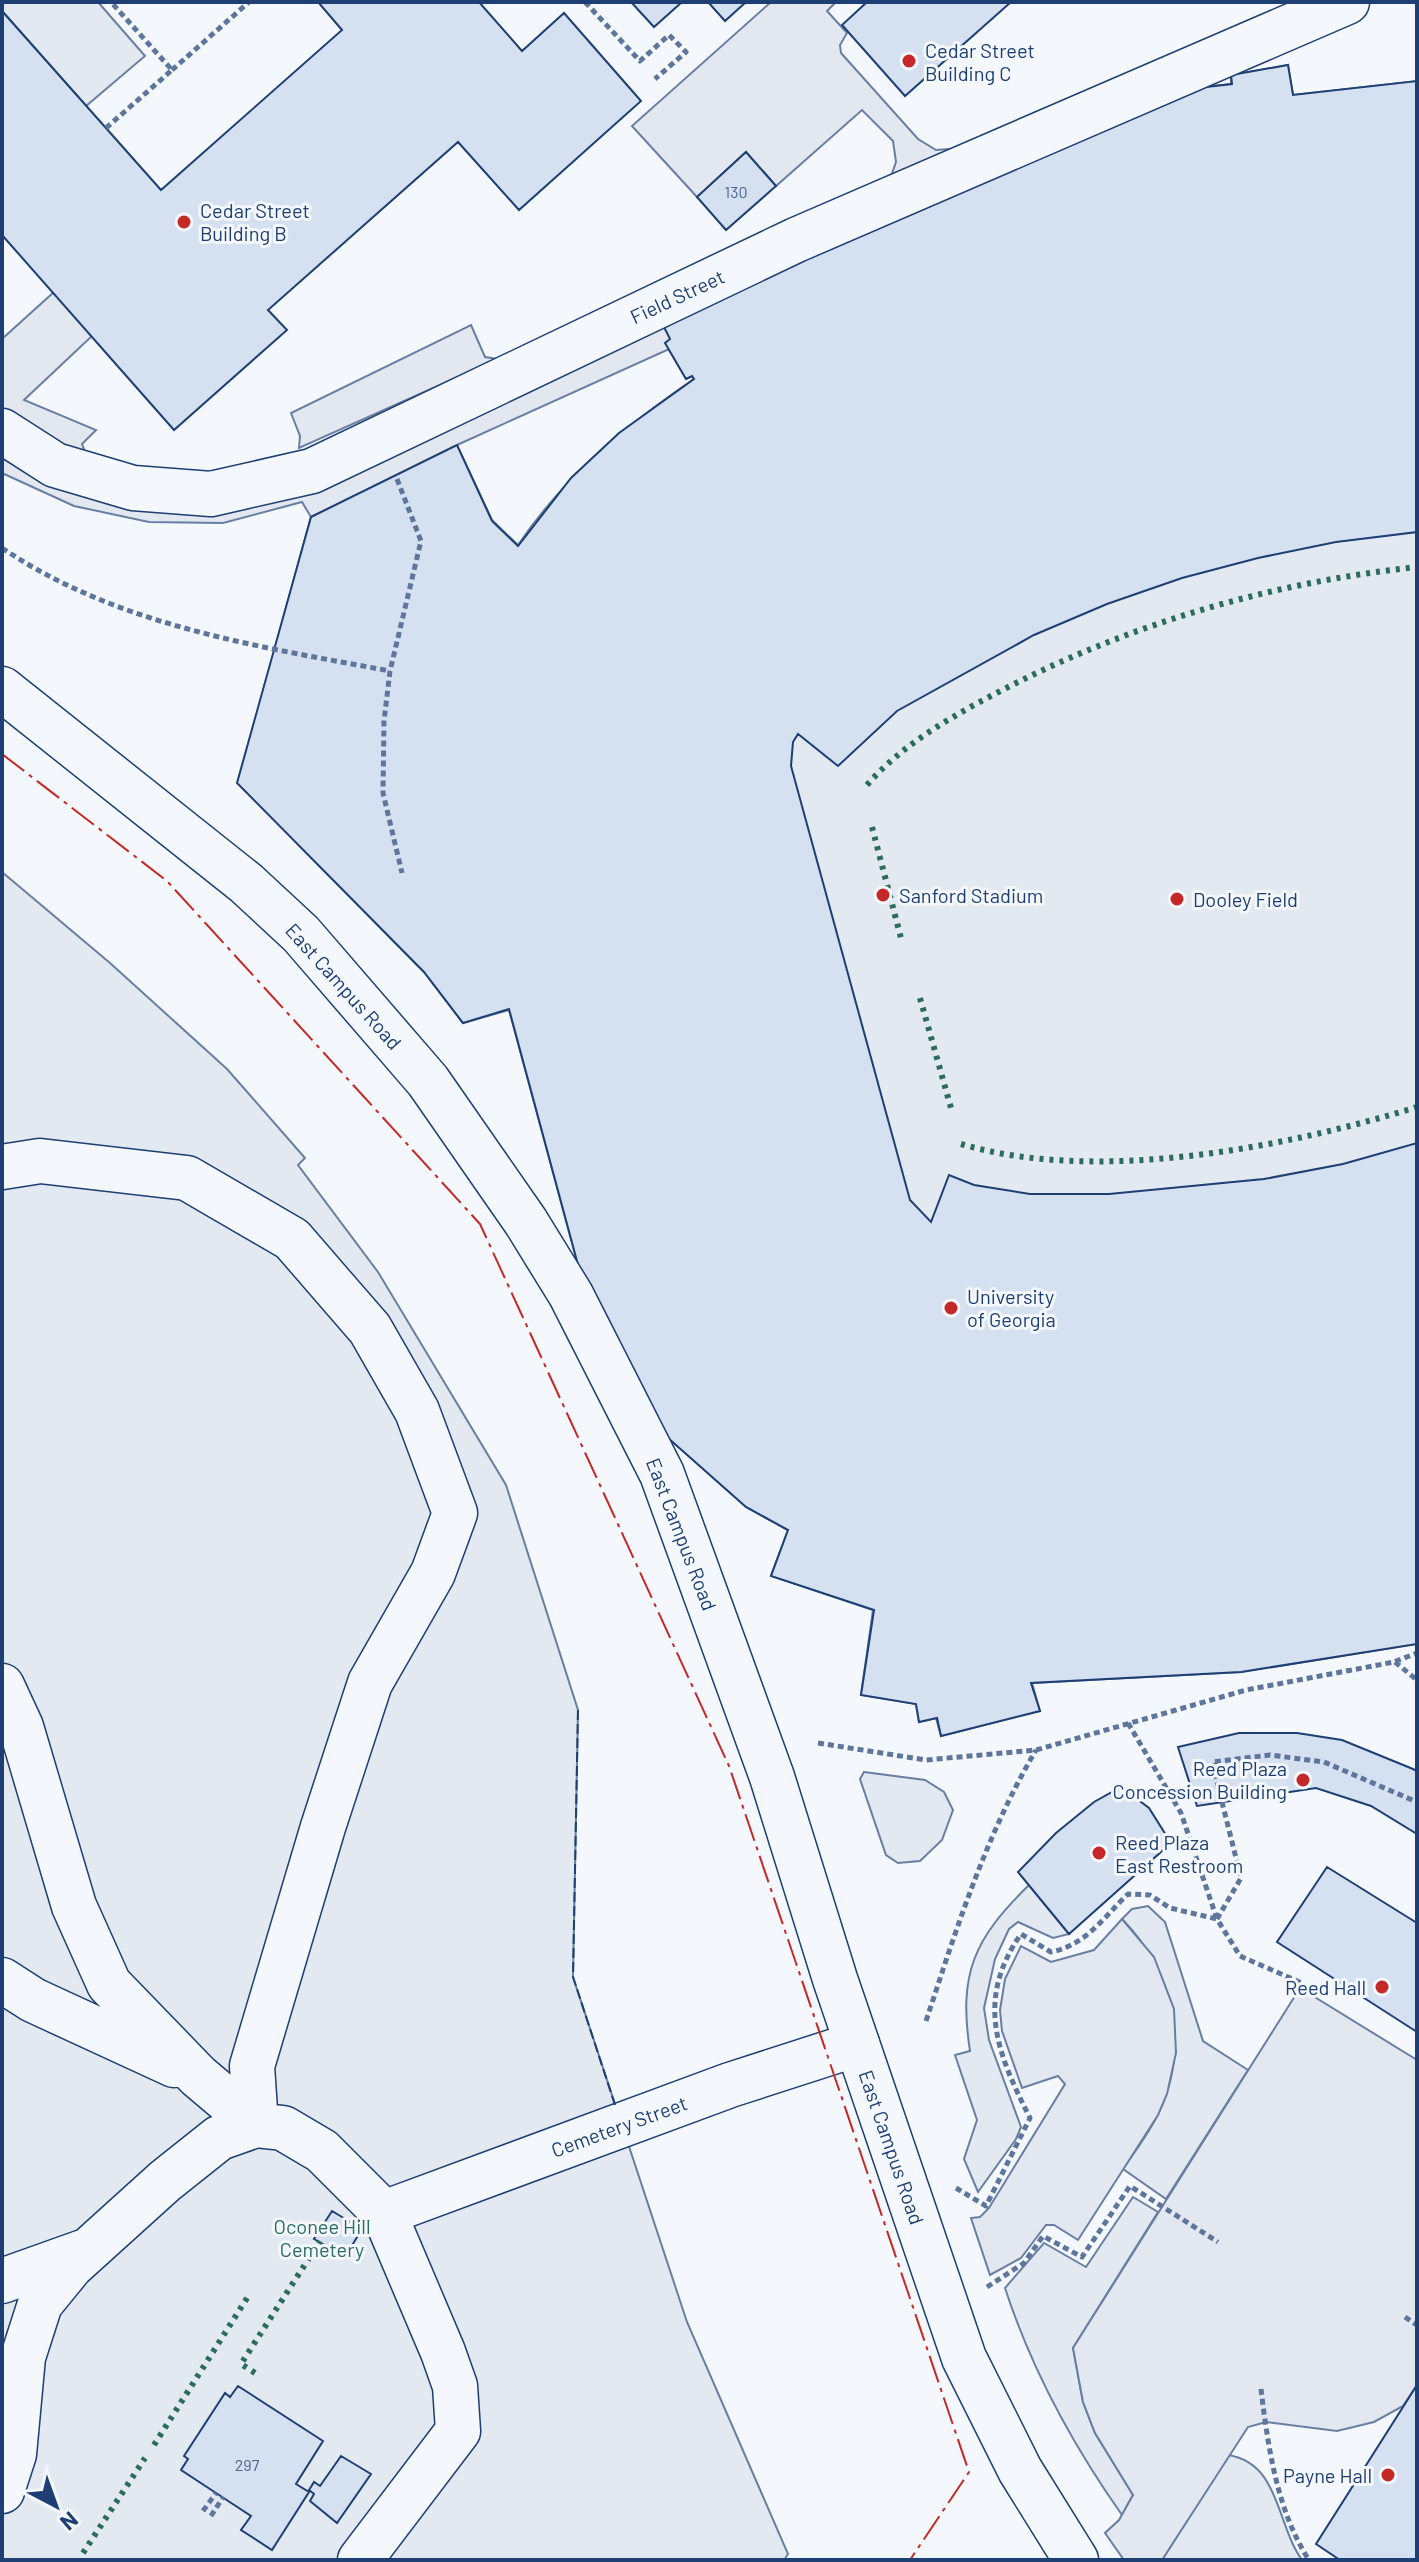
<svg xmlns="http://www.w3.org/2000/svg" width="1419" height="2562" font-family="Barlow,sans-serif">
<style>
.green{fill:#e3e9f0;stroke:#687fa3;stroke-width:2}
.parking{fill:#e3e8f0;stroke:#687fa3;stroke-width:2}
.building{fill:#d5e0f0;stroke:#1d3f73;stroke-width:2}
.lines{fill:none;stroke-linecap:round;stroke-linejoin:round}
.minor-casing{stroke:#1d3f73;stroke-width:47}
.major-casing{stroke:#1d3f73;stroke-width:47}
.path{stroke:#5e769c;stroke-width:5;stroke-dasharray:6 4;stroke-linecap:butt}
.minor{stroke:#f4f7fb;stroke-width:44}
.major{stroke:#f4f7fb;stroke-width:44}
.hedge{stroke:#2c6c60;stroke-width:6;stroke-dasharray:4 6;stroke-linecap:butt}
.fence{stroke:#1d3f73;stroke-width:2;stroke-dasharray:10 4;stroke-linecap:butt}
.power{stroke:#c62828;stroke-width:2;stroke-dasharray:28 6 4 6;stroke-linecap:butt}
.poi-dot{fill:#c62828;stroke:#f4f7fb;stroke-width:3}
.labels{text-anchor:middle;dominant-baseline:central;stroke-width:6;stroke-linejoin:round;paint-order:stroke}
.number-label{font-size:16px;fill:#4b6792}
.poi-label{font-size:20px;fill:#1d3f73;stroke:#f4f7fb;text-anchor:start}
.street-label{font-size:20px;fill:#1d3f73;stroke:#f4f7fb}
.park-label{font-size:20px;fill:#2c6c60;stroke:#f4f7fb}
</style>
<rect width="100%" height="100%" fill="#f4f7fb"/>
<path class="green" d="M2,2H98L145,56L86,106L2,11Z
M1288,65L1293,95L1417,81V1644L1241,1672L1032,1683L1040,1711L941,1736L936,1718L919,1722L916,1704L861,1695L873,1610L771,1576L788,1530L746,1507L659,1430L581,1276L509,1010L463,1023L424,972L238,783L311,517L457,445L492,520L518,545C564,477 626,425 694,379L692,376L686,379L665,343L1179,90L1231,84V75Z
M2,872L110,963L227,1069L305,1158L298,1165L378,1272L506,1485L578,1710L573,1977L687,2322L788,2554L784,2560H2Z
M864,1772L925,1780L944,1792L953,1810L942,1840L920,1861L898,1863L886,1855L860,1779Z
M1029,1885L1069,1934L1053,1938L1018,1922L1009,1929L995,1959L984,2008L989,2040L1021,2127L1016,2139L978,2192L964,2159L977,2120L955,2055L970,2051C958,1973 974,1939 1029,1885Z
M1148,1906L1165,1922L1203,2041L1248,2070L1166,2199L1123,2169C1135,2151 1150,2132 1159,2112C1191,2043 1173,1972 1122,1919L1132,1909Z
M1133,2197L1158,2212L1073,2348L1083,2402L1095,2433L1133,2495L1122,2515C1072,2444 1032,2371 1005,2288L1044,2243L1086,2267Z
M1228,2455C1280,2463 1276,2524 1302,2560H1162Z"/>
<path class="parking" d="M771,2H836L827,11L847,33L840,45L841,53L918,139L936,150L949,149L888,185L896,162L893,141L862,110L776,186L746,152L697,197L632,126Z
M826,278L457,445L311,517L302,502L223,523L149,522L74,506L2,473V454L208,508L661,327Z
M54,292L92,336L24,400L96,430L82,444L87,457L50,439L2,408V339Z
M471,325L485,357L498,359L299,448L300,436L291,413Z
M1122,1919L1154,1957L1174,2009L1176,2053L1167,2094L1158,2115L1078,2240L1054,2225H1046L1021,2258L990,2275L971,2218L980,2217L989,2208L1065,2084L1058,2076L1022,2088L1002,2031L1000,2010L1005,1979L1021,1946L1051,1962L1094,1950Z
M1300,1988L1417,2060V2385L1403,2406L1374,2422L1337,2431L1266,2422L1248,2427L1162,2560H1124L1105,2533L1119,2520L1133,2495L1095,2433L1083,2402L1073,2348Z"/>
<path class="building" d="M318,2H479L522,51L564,13L641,101L519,210L458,142L268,310L287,330L174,430L2,235V11L161,190L342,30Z
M631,2H682L654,27Z
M708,2H746L725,21Z
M867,2H1011L905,96L842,25Z
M1288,65L1293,95L1417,81V532L1336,542L1258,558L1182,578L1107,604L1034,635L897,711L838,766L798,734L793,742L791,766L910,1200L931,1222L949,1175L974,1185L1030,1194H1109L1264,1179L1343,1164L1417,1143V1644L1241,1672L1031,1683L1040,1711L941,1736L937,1718L919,1722L916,1704L861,1695L874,1610L771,1576L788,1530L746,1507L659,1430L581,1276L509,1009L463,1023L424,972L237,783L311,517L457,445L492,521L518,546L571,478L619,433L694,379L692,376L686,379L665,343L670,339L660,319L1179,90L1232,84L1231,75Z
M746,152L776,186L726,230L697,197Z
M1239,1733H1297L1342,1740L1413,1769L1417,1771V1834L1371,1806L1316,1788L1197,1806L1178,1747Z
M1121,1787L1149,1808L1171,1843L1069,1934L1018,1872L1056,1833L1094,1802Z
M1327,1867L1417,1923V2032L1277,1942Z
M332,2211L362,2229L345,2257L314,2239Z
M1417,2385V2560H1340L1316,2544Z
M238,2386L323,2441L296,2484L309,2492L272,2550L241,2530L251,2516L181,2470L188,2459L184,2456L225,2393L230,2397Z
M341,2456L371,2474L337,2523L310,2501L314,2494L309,2490L314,2482L320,2486Z"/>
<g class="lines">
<g class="minor-casing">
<path id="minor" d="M2,431L55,465L133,488L211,494L312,471L796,240L1347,2
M2,1167L40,1161L187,1178L292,1239L370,1329L417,1411L455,1513L433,1573L370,1683L323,1827L252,2066L256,2125
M2,1686L21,1727L74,1906L109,1984L198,2076L256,2125
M2,1980L33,2000L174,2065
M384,2213L730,2085L857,2044
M2,2281L83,2252
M2,2491L14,2454L23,2357L40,2304L71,2266L165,2181L219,2138L256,2125L283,2128L322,2151L384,2213L443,2352L455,2386L458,2431L360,2560"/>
</g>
<g class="major-casing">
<path id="major" d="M2,689L246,883L301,934L428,1081L526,1222L571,1295L662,1474L772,1777L835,1979L964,2358L1020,2470L1076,2560"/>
</g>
<path class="path" d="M585,2L640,61L669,35L686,52L655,79
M172,70L249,2
M106,128L172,70L111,2
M397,479L421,541L390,671L384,721L383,793L402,873
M2,548C118,626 256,646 390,671
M1395,1662L1417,1680
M1128,1723L1181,1813L1217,1919L1240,1956L1304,1984
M818,1743L926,1760L1036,1750L1246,1690L1394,1662L1417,1653
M1217,1919L1241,1878L1212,1762L1270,1755L1324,1762L1417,1802
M926,2021C957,1927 986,1835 1036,1750
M956,2188L986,2206L1030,2118C997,2053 975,2000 1021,1934L1051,1952C1086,1945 1103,1918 1128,1894L1150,1895L1170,1908L1217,1919
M987,2287L1024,2263L1043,2236L1082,2257L1130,2186L1218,2242
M1405,2317L1417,2325
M1261,2389C1268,2447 1277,2511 1309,2560
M203,2511L216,2493
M211,2516L223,2497"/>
<use href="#minor" class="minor"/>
<use href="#major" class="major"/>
<path class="hedge" d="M867,785C900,747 944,721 989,697C1122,626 1267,583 1417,567
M872,827L902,942
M920,998L951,1108
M961,1144C1096,1184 1284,1148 1417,1107
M255,2373L241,2364L320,2241
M154,2445L249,2295
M83,2553L145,2458"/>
<path class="fence" d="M578,1710L573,1977L615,2105"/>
<path class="power" d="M2,754L167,881L480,1224L729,1766L969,2472L910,2560"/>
</g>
<g class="poi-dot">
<circle cx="909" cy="61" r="8"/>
<circle cx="184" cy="222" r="8"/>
<circle cx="883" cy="895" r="8"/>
<circle cx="1177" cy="899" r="8"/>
<circle cx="951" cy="1308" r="8"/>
<circle cx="1303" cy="1780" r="8"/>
<circle cx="1099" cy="1853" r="8"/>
<circle cx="1382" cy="1987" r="8"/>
<circle cx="1388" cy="2475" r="8"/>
</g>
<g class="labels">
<g class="number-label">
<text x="736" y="191">130</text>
<text x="247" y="2464">297</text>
</g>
<g class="poi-label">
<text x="925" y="50">Cedar Street<tspan x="925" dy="23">Building C</tspan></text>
<text x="200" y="210">Cedar Street<tspan x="200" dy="23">Building B</tspan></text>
<text x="899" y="895">Sanford Stadium</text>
<text x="1193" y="899">Dooley Field</text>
<text x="967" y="1296">University<tspan x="967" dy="23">of Georgia</tspan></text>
<text x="1287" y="1768" text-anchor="end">Reed Plaza<tspan x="1287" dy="23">Concession Building</tspan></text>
<text x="1115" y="1842">Reed Plaza<tspan x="1115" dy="23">East Restroom</tspan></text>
<text x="1366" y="1987" text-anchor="end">Reed Hall</text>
<text x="1372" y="2475" text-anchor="end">Payne Hall</text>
</g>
<g class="street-label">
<text transform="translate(677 296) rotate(-25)">Field Street</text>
<text transform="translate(344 986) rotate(48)">East Campus Road</text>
<text transform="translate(682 1534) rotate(69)">East Campus Road</text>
<text transform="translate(619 2126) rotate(-20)">Cemetery Street</text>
<text transform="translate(892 2147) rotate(71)">East Campus Road</text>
</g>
<g class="park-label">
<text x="322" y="2226">Oconee Hill<tspan x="322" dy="23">Cemetery</tspan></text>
</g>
</g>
<rect width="1419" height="2562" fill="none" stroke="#1d3f73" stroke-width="8"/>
<g transform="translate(56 2506) rotate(139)" stroke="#f4f7fb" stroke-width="6" paint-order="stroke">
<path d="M0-6L14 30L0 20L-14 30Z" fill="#1d3f73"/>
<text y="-12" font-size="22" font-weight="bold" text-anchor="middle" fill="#1d3f73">N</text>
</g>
</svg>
